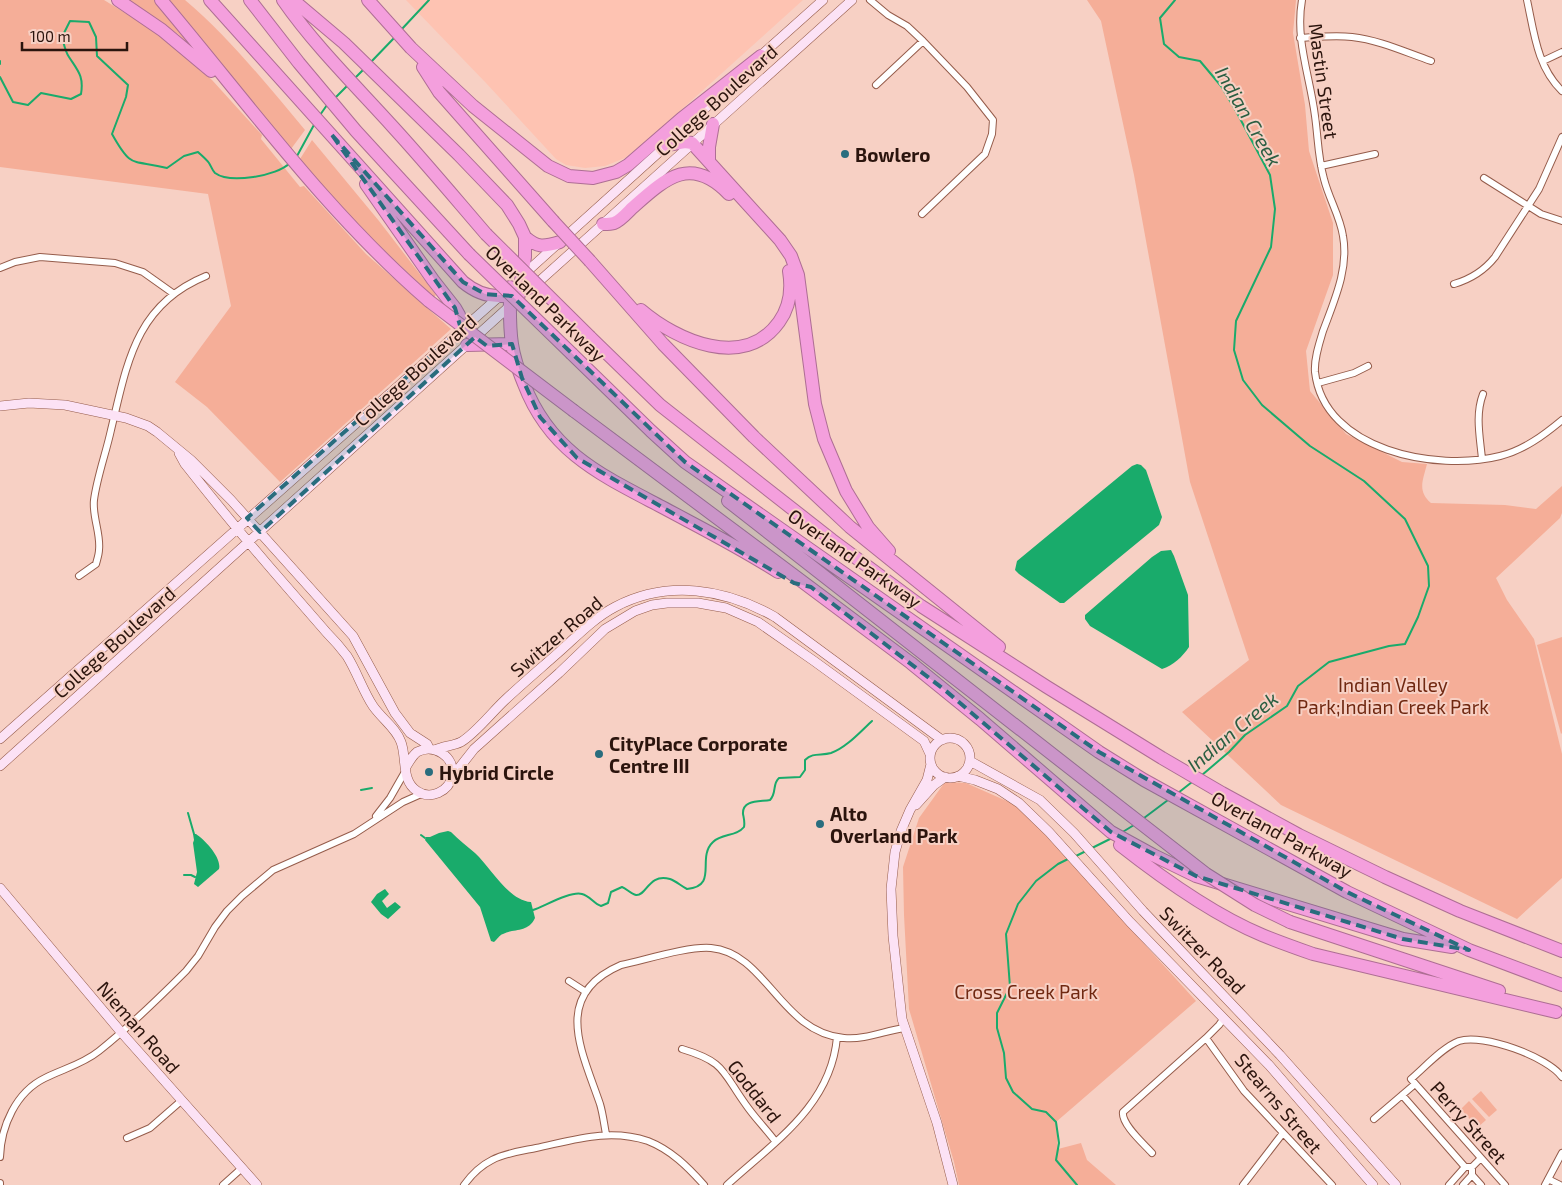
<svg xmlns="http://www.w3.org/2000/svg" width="1562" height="1185" font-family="'Exo 2',sans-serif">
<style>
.built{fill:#fec3b2}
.green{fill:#f5ae98}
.water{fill:#19ab6b}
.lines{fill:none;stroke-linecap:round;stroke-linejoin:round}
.stream{stroke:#19ab6b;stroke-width:2}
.street-casing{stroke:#955c4b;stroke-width:8}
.secondary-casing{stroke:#955c4b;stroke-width:10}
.highway-casing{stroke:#ae6e94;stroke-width:14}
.street{stroke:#fff;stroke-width:6}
.secondary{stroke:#fce2f5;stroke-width:9}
.highway{stroke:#f49fdd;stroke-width:12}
.highway-bridge-casing{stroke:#ae6e94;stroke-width:14;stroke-linecap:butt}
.highway-bridge{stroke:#f49fdd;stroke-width:12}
.marked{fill:#296d7e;fill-opacity:0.2;stroke:#296d7e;stroke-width:4;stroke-dasharray:10 6;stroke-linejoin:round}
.poi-dot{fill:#296d7e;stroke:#f7d0c4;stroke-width:2}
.labels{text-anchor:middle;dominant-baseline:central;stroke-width:4;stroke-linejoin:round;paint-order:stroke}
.street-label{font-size:19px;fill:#2b140d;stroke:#f7d0c4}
.poi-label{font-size:19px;font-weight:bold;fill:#2b140d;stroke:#f7d0c4;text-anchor:start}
.park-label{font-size:19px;fill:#702811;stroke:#f7d0c4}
.water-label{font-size:20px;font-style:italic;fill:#2b5e42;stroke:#f7d0c4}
</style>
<rect width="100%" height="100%" fill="#f7d0c4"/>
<path class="built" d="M406,0H803L651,137L625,158L605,166L585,168L566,165L556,159L486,83Z"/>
<path class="green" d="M0,0H104L153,30L184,54L212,80L262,135L261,139L300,187L304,186L366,254L451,329L280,482L207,407L175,382L231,306L208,194L0,167Z
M128,0H154L191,44L189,45L178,34Z
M167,0H185C230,38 267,85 305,130L291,149Z
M1087,0H1296L1293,33L1305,105L1309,151L1333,223V275L1306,351L1310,391L1346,434L1402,462L1427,464C1423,480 1417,491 1431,503L1505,505L1536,509L1562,486V513L1560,518L1496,578L1507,600L1534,639L1562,754V878L1517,919L1281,805L1182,712L1249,660L1190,482L1134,175L1101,21Z
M312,140L379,221L436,295L434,297C387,254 340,209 300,159Z
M1562,637V733L1561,734L1537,645Z
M945,782L966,783L1020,807L1196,1001L1056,1122L1058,1149L1081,1143L1087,1160L1116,1185H959L954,1162L909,1009L904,915L903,867L919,818Z
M1481,1091L1497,1110L1489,1117L1472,1099Z
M1469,1101L1486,1120L1477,1128L1461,1109Z"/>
<path class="water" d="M1137,464L1141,465L1146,470L1162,517L1159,525L1064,603H1060L1019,574L1015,570L1017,561L1132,466Z
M1171,550L1174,556L1188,595L1189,647C1183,656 1173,666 1162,669L1090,626L1085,619V615L1152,557L1161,551Z
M448,831L451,832C459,840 467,846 475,853C491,868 508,900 531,902L535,918C528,933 515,928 503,934C499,935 497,940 494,942L491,941L480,907L425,840L426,837H430L439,833Z
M193,834H196C205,840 222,858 219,869L198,887L194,884L197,872L193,843L194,840Z
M385,889L389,894L382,901L387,908L395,902L401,907L388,919L381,914L371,902L377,894Z"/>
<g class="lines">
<path class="stream" d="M1175,0L1160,18L1164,44L1179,57L1200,61L1221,86L1236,111L1270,175L1275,209L1271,247L1236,321L1234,350L1243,380L1262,405L1310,446L1364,481L1405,519L1428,566L1429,586L1418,617L1405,644L1389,646L1329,662L1298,686L1287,706L1245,735L1229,752L1202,775
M401,30L429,0
M0,61V64
M370,63L395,37
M0,77L13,102L28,105L41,93L71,99L81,94C84,76 78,71 69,57C65,51 64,44 62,37L70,21L89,22L96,37L97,56L128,85L126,97L112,134C132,170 132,159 167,168L184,156L198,152C201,155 206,159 209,163C211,166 212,170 215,173C230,184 277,176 290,163
M354,79L363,70
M335,98L347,86
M320,115L327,105
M297,156L315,123
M361,790L372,788
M1178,793L1192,782
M188,813L194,834
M1144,818L1168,800
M1121,833L1134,825
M421,835L425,838
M1092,848L1112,838
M1074,857L1086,851
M1070,858L1058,864L1036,881L1018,904L1006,934L1010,987L997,1013V1028L1004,1053L1006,1078L1013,1092L1032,1109L1046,1112L1056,1122L1059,1143L1056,1160L1077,1185
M184,875H191L195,877
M533,910C545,906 570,891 582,894C590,896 594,904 601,906L608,903L611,892L622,887C627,889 631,894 636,895C647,896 648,873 670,879C676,881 681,886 687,889C719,886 696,858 713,842C722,833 736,837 744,827C745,822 744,819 743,814C742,799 761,802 770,800C777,793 772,784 779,778L800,777L805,770V760C813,752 821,756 831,753C846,748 861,731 872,721"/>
<g class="street-casing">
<path id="street" d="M870,0L888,15L907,26L923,41L967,87L993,120L992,134L985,154L922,214
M1302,0C1295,40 1310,76 1315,116C1318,137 1318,158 1324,179C1329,199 1340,216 1343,236C1349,269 1334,301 1323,331C1319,344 1314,359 1315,372C1324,451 1437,472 1500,456C1524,450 1544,435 1562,420
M1527,0C1534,32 1537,67 1562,91
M1300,38C1317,37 1335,35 1352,37C1379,40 1405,52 1431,61
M1543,61L1562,52
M876,85L923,41
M1321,166L1375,154
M1484,178L1541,214L1562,221
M0,268L15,262L40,257L115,263L143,272L174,294
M1454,284C1471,279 1484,271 1495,257L1539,189L1562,137
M1318,383L1354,373L1368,366
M1482,459C1480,437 1475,415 1483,394
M79,576L96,564C97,560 99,554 99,550C101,534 92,516 94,500C97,477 106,453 111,430C127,364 135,305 206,276
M376,816L390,798L406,770
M569,981L586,992
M1206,1038L1244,1091L1332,1185
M682,1049C726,1062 722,1072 746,1105C755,1118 766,1129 775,1141
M1402,1095L1465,1167
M1374,1119L1415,1084
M606,1134C604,1124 603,1114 600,1104C582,1051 551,995 621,965C645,960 688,946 711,948C767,953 780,1032 844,1038C865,1040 884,1031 904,1028
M127,1138L150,1128L181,1101
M1152,1153C1144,1144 1121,1124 1123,1112L1206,1038L1219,1025L1224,1018
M0,1157C1,1126 16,1092 45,1078C63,1069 83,1064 99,1051C128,1028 160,997 186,971L198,956L215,927L227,911L242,896L273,870L354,834L403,802L421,794
M1472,1175L1481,1185
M1548,1179L1560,1185
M0,1183V1185
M223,1185L242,1168
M464,1185C472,1174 480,1166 492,1160C505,1153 521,1151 536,1148C574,1140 609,1128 648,1141C671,1150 688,1167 704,1185
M727,1185C774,1142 831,1106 837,1037
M1243,1185L1283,1133
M1449,1185L1465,1167H1472L1481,1158
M1463,1185L1472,1175V1167
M1505,1185L1411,1079C1424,1068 1443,1047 1459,1041C1483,1033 1548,1057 1562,1077
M1545,1185L1562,1153"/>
</g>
<g class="secondary-casing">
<path id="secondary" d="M757,59L823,0
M522,276L667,145L717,97
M534,286L852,0
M0,406L29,403L65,405L126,418L148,426L157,432L191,460L231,500L353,636L395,713L410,733L427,744L429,748
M179,453L185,464C218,506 252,547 287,587C300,602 314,618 327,633C334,640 341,648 347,656C357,672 363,691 373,706C382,719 396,728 401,742C407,758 401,781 417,791C430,800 449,792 452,776C456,757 434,743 417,752C412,756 409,762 406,767
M930 758a20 20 0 1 1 40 0a20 20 0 1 1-40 0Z
M0,739L501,295
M435,750C443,746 453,746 461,742C476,733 492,712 505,700C522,684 541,668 559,652C577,636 594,618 615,607C668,579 726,589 775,617L942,740
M970,761L1040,800L1074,833L1143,911L1280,1055L1396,1185
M931,764L927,780L910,810L901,831L895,852L891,889L893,936L902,1019L937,1123L953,1185
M0,766L512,304
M958,776L975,780L998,789L1019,803L1049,832L1130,922L1269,1065L1373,1185
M452,777L474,749L559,673L605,629L635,611L652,605L667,603H698L709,605L726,608L758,622L814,661L924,741L930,754
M916,805L934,785L945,777
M0,888L121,1032L257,1185"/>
</g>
<g class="highway-casing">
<path id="highway" d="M118,0L162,30L211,71
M161,0C248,103 326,212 429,301
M210,0L463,282C487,302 511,299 536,284
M250,0L299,63L356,131L469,254
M283,0C315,46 356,86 393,127C425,162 455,198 486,234
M293,0L344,43L459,155L507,205L519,224L525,237V257L518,299
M368,0L411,48L473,106L548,166L569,176L593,178L616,172L628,165L681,119L761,56
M423,67L439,92L553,221
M667,145L685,142L692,143L780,240L791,256L798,275L815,404L824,439L846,491L868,527L889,551
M709,161V147L713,124
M366,184L433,280L455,308L459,315L461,329
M603,224C606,224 611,224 614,223C620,221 627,213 632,208C665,179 690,154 729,194
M525,237C538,248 543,247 560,242
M590,261L663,344L754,437L850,527L999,647
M510,287C510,306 509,325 512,344C514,358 519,372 524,384C550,452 601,475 662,507C701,528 741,548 778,572
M641,310C676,340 744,371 779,322C790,307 792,289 789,271
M590,337L660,405L832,540L921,606L1047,687L1162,758L1222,793L1299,835L1385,877L1460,911L1562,951
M467,345L512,344
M572,354L651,431L685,462L1099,752L1144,780L1347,892L1469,950L1562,985
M574,411L911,663L980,719L1111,832L1153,855L1196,876L1403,939L1452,947
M728,501L1098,790
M1120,845C1162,878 1214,915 1262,935C1279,942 1296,948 1313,954L1556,1012
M1290,922L1499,991"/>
</g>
<use href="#street" class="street"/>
<use href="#secondary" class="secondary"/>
<use href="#highway" class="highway"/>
<g class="highway-bridge-casing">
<path id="highway-bridge" d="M553,221L590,261
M486,234L590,337
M469,254L572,354
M429,301L574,411
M1098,790L1206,874L1255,905L1290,922"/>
</g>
<use href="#highway-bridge" class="highway-bridge"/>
</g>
<path class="marked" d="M332,135L463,282L485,294L512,296L685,462L1099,752L1347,892L1469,950L1403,939L1196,876L1111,832L946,691L811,587L794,583L577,458L540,417L522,378L512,344L487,346L475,337L260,532L247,518L461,329L455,308Z"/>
<g class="poi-dot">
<circle cx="845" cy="154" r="5"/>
<circle cx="599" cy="754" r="5"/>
<circle cx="429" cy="772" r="5"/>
<circle cx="820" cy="824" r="5"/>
</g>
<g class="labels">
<g class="street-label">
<text transform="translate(1324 81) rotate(82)">Mastin Street</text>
<text transform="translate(716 100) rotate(-42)">College Boulevard</text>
<text transform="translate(546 303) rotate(44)">Overland Parkway</text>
<text transform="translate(415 370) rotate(-42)">College Boulevard</text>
<text transform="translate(855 558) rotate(35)">Overland Parkway</text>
<text transform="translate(556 636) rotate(-40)">Switzer Road</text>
<text transform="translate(114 642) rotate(-42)">College Boulevard</text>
<text transform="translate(1282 834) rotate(29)">Overland Parkway</text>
<text transform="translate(1203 950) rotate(46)">Switzer Road</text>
<text transform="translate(139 1027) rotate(49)">Nieman Road</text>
<text transform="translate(755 1091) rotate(52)">Goddard</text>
<text transform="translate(1279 1103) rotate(50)">Stearns Street</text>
<text transform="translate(1469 1122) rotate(48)">Perry Street</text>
</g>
<g class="poi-label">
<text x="855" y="154">Bowlero</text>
<text x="609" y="743">CityPlace Corporate<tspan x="609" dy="22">Centre III</tspan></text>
<text x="439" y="772">Hybrid Circle</text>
<text x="830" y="813">Alto<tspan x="830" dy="22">Overland Park</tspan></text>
</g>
<g class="park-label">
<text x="1393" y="684">Indian Valley<tspan x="1393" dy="22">Park;Indian Creek Park</tspan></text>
<text x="1026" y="991">Cross Creek Park</text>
</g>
<g class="water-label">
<text transform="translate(1249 116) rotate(60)">Indian Creek</text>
<text transform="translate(1232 731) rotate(-40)">Indian Creek</text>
</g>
</g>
<path d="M22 42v8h105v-8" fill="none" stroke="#2b140d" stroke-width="2.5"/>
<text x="30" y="42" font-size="15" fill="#2b140d" stroke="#f7d0c4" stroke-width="4" paint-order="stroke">100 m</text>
</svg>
